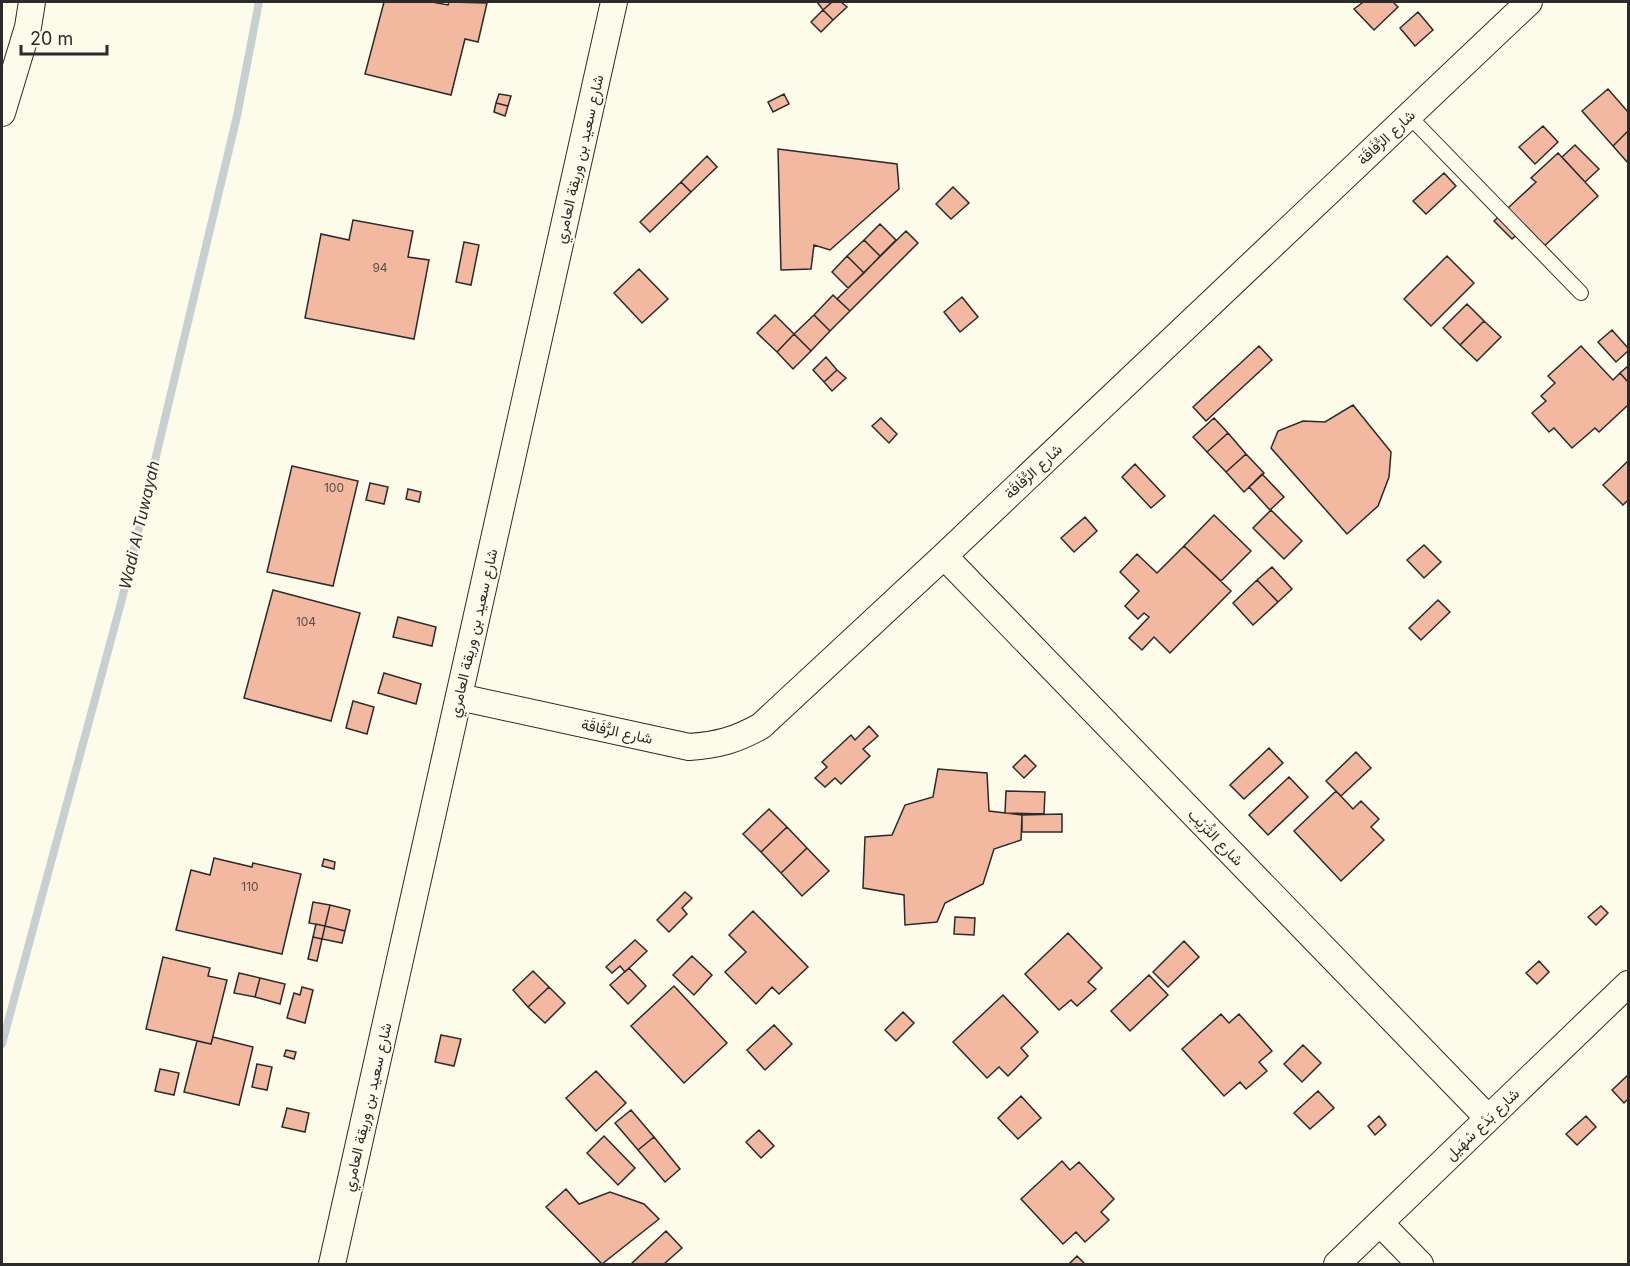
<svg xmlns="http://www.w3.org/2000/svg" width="1630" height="1266" font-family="Inter,Vazirmatn,sans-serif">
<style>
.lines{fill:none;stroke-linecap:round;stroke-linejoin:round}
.stream{stroke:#c7d0d0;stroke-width:8}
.building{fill:#f2b8a0;stroke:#2b2b2b;stroke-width:1.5}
.lane-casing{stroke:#2b2b2b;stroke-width:16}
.street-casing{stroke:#2b2b2b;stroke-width:28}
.lane{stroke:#fdfbea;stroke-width:14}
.street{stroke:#fdfbea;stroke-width:26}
.labels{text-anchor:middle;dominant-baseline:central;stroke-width:4.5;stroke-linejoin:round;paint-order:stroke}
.number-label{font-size:12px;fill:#5d4e48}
.street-label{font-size:15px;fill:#2b2b2b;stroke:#fdfbea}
.water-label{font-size:16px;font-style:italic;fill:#2b2b2b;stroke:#fdfbea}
</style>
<rect width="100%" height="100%" fill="#fdfbea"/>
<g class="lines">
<path class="stream" d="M2,1044L122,599L237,116L259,2"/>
</g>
<path class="building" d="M384,2H432L448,5L449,2L487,3L478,42L465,39L451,95L365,74Z
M817,2H832L823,10Z
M832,2H841L847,7L833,20L823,10Z
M1360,2H1393L1398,7L1374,30L1354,9L1362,3Z
M823,10L833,20L821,32L811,22Z
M1418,12L1433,30L1415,46L1400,28Z
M1608,89L1628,112V131L1613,146L1582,111Z
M499,94L511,96L508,106L496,103Z
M784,94L789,104L773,112L768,102Z
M496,103L508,106L505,116L494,112Z
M1543,126L1558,142L1535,164L1519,147Z
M1628,131V163L1613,146Z
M1575,145L1599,169L1585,182L1562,157Z
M778,149L897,164L899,189L830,250L814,245L811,269L781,270Z
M1558,153L1598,196L1539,251L1521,231L1512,239L1494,221L1536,182L1531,178Z
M707,156L717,167L691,192L681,182Z
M1444,173L1456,186L1426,214L1413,201Z
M681,182L691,192L650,232L640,222Z
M953,187L969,203L951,219L936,204Z
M353,220L413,231L408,257L429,260L414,339L305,318L321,234L349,240Z
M880,224L896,240L880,256L864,240Z
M906,231L918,243L850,311L837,299Z
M864,240L880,256L864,273L847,256Z
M464,242L479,245L471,285L456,282Z
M847,256L864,273L848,288L832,272Z
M1447,256L1474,283L1431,326L1404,299Z
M639,269L668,299L642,323L614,293Z
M833,295L850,311L830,331L814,315Z
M962,297L978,317L960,332L944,312Z
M1467,304L1484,321L1460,345L1443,328Z
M775,315L794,334L777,352L757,333Z
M814,315L830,331L811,351L794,334Z
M1484,321L1501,337L1477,361L1460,345Z
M1612,330L1628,348V351L1616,362L1598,342Z
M794,334L811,351L793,369L777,352Z
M1259,346L1272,360L1206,421L1193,407Z
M1581,346L1613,380L1620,373L1628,382V408L1627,406L1599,432L1595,428L1572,448L1554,428L1549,432L1532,413L1546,401L1541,396L1555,383L1548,376Z
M826,357L837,370L824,382L813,370Z
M1628,366V382L1620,373Z
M837,370L846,378L832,391L824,382Z
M1353,405L1391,452L1389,477L1378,506L1347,534L1271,448L1278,431L1303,421L1325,422Z
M881,418L897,434L889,443L872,426Z
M1214,418L1228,433L1207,452L1193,437Z
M1228,433L1246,454L1226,472L1207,452Z
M1246,454L1264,473L1244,492L1226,472Z
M1628,461V500L1623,505L1603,485Z
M1135,464L1165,496L1151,508L1122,477Z
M292,466L358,481L333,586L267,572Z
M1262,474L1284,497L1270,510L1249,487Z
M370,483L388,487L384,504L366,500Z
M408,489L421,492L419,502L406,499Z
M1271,510L1302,541L1284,559L1253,528Z
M1214,515L1251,551L1221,581L1184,546Z
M1085,517L1097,531L1074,552L1061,538Z
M1424,545L1441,562L1424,578L1407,560Z
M1184,546L1231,591L1170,653L1154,637L1142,650L1129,638L1149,617L1144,613L1138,619L1125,606L1139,591L1120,572L1137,554L1157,573Z
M1272,567L1292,589L1278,602L1257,580Z
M1257,580L1278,602L1253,625L1233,603Z
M273,590L360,613L331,721L244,698Z
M1438,600L1450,612L1421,640L1409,628Z
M398,617L436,627L432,646L393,637Z
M384,673L421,684L416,704L378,693Z
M353,701L374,707L367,734L346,728Z
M869,726L878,736L863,749L870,756L841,784L835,778L825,787L815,778L827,767L822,762L851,735L855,740Z
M1269,748L1283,763L1244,799L1230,785Z
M1356,752L1371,768L1341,796L1326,781Z
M1025,755L1036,766L1024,778L1013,767Z
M938,769L987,773L989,811L1022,815L1021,840L994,849L983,884L945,903L937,922L905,925L904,895L863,888L865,837L892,835L905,805L933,797Z
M1289,777L1308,797L1268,835L1249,815Z
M1006,791L1045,792L1044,814L1005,813Z
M1336,791L1353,809L1361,801L1379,819L1371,827L1384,840L1341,881L1294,831Z
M769,809L787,827L761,852L743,834Z
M1062,814V832H1022V815Z
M787,827L807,848L781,873L761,852Z
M807,848L829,871L802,896L781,873Z
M214,858L252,867L253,863L301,874L282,954L176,930L191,870L210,875Z
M324,859L335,862L334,869L322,866Z
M685,892L692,898L682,908L687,914L669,932L657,920Z
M313,902L330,905L325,926L309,923Z
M330,905L350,910L345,931L325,926Z
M1601,906L1608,913L1596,925L1588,917Z
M753,911L808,967L779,994L772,987L756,1004L725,972L746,952L729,935Z
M955,917L975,918L974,935L954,934Z
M316,924L325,926L322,939L313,937Z
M325,926L345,931L342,943L322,939Z
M1068,933L1102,968L1088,982L1096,989L1077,1006L1071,1000L1059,1010L1025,974Z
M313,937L322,939L317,961L308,959Z
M635,940L647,951L625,972L620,966L612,973L606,967Z
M1184,941L1199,957L1168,987L1153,972Z
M692,956L712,975L694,995L673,975Z
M163,957L210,968L208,976L227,980L211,1044L146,1029Z
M1539,961L1549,972L1537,984L1526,973Z
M629,968L646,986L628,1004L610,985Z
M533,971L549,987L528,1007L513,990Z
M239,973L260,978L255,997L234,993Z
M1149,975L1168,995L1130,1031L1111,1011Z
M260,978L285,984L280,1004L255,997Z
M674,986L727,1043L684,1083L631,1026Z
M302,987L313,990L305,1023L287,1018L294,993L300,995Z
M549,987L565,1003L545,1023L528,1007Z
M1003,995L1038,1032L1021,1048L1028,1056L1008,1076L999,1067L987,1078L953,1042Z
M903,1012L914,1023L896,1041L885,1030Z
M1221,1014L1229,1023L1239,1014L1272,1051L1259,1062L1267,1071L1246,1089L1240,1082L1224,1096L1182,1049Z
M774,1025L792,1044L765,1070L747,1050Z
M441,1035L461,1039L454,1066L435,1062Z
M213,1037L253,1047L239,1105L184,1092L197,1041L211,1044Z
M1303,1045L1321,1063L1302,1082L1284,1064Z
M286,1050L296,1052L294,1059L284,1056Z
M257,1064L272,1067L267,1090L252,1087Z
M160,1069L179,1073L174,1095L155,1091Z
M596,1071L626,1103L596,1131L566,1098Z
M1628,1075V1099L1624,1103L1612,1090Z
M1318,1091L1334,1108L1310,1129L1294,1113Z
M1021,1096L1041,1118L1018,1139L998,1118Z
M287,1108L309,1113L305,1132L282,1127Z
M631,1110L654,1137L638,1150L615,1123Z
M1379,1116L1386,1125L1375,1135L1368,1126Z
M1586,1116L1596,1127L1577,1145L1566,1134Z
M759,1130L774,1146L761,1158L746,1142Z
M604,1136L635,1168L618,1185L587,1153Z
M654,1137L680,1169L665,1182L638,1150Z
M1062,1161L1070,1170L1079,1162L1114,1199L1101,1212L1109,1220L1085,1242L1076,1232L1063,1244L1021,1199Z
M566,1189L579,1204L610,1192L644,1204L659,1219L602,1264L546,1207Z
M666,1231L682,1248L664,1264H631Z
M1077,1256L1085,1264H1069Z"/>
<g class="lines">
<g class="lane-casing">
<path id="lane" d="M1409,116L1581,293"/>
</g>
<g class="street-casing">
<path id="street" d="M2,113L28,27L32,2
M944,556L1488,1118
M459,697L689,747C718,745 736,740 761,726L944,556L1529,2
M1380,1223L1420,1264
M332,1264L614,2
M1337,1264L1628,984"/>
</g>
<use href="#lane" class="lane"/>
<use href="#street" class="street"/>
</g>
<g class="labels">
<g class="number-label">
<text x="380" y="267">94</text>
<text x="334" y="487">100</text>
<text x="306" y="621">104</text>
<text x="250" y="886">110</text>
</g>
<g class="street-label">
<text transform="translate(1386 137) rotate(-43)">شارع الرُّفَاقَة</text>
<text transform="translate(579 159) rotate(-77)">شارع سعيد بن وريقة العامري</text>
<text transform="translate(1033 471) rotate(-43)">شارع الرُّفَاقَة</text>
<text transform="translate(473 633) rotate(-77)">شارع سعيد بن وريقة العامري</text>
<text transform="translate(617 731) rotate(12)">شارع الرُّفَاقَة</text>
<text transform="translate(1216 837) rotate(46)">شارع الثُرَيْب</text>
<text transform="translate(367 1107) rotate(-77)">شارع سعيد بن وريقة العامري</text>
<text transform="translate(1482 1124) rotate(-44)">شارع بَدْع سْهَيل</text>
</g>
<g class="water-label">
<text transform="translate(139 525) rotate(-77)">Wadi Al Tuwayah</text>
</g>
</g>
<rect width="1630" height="1266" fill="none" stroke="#2b2b2b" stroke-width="6"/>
<path d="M21 45v9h86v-9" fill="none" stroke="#2b2b2b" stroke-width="3"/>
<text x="30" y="45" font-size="18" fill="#2b2b2b" stroke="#fdfbea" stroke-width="4.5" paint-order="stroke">20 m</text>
</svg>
